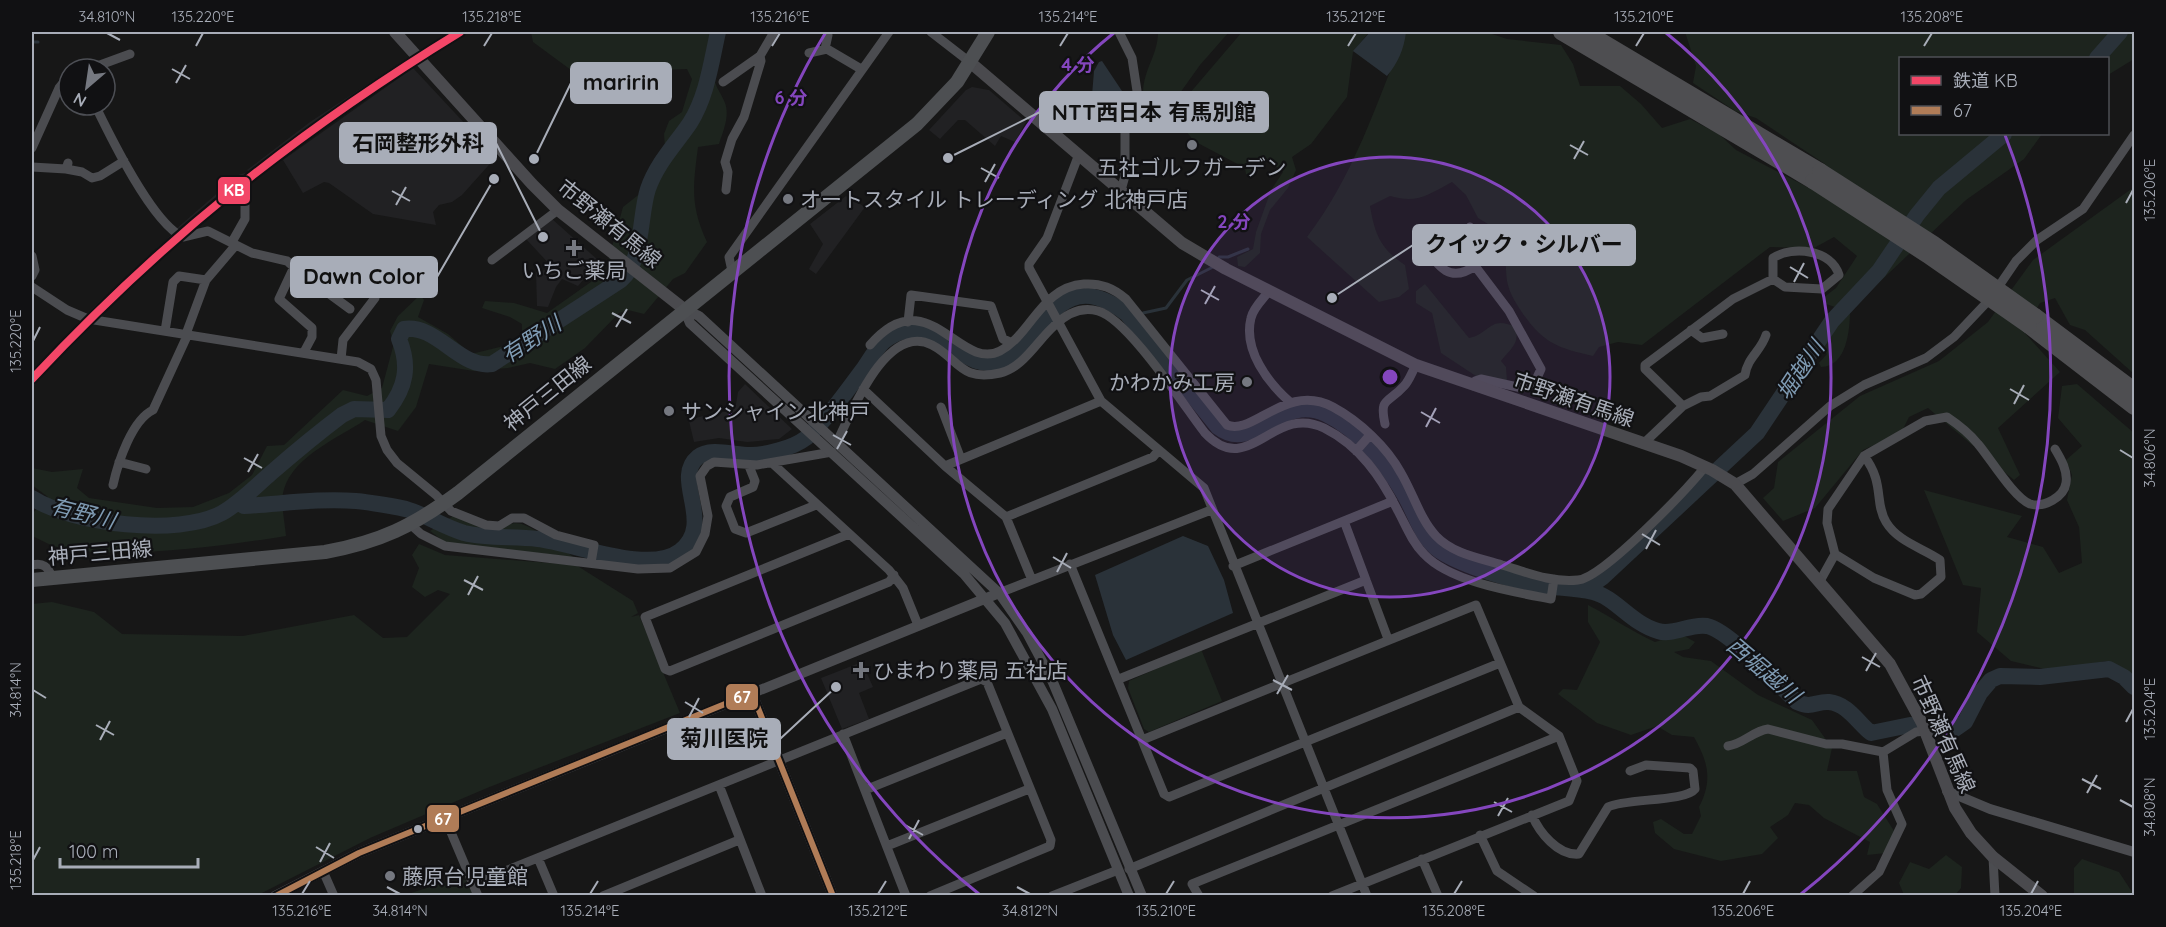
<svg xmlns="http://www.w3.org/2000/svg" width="2166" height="927" font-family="Quicksand,'Noto Sans JP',sans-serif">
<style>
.built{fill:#212123}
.green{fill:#1d241e}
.water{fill:#2a3239}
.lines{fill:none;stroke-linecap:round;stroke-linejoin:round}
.stream{stroke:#2a3239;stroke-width:3}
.river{stroke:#2a3239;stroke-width:16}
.minor{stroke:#4b4c50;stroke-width:9}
.tertiary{stroke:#4b4c50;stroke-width:10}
.secondary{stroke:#4a4a4e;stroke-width:12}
.primary{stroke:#4d4f52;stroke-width:14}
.motorway{stroke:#4e4e51;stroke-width:16}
.motorway-bridge{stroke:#4e4e51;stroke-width:16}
.bus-1-casing{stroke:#111113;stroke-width:10}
.bus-1{stroke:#b07c57;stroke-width:6}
.rail-1-casing{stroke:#111113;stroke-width:12}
.rail-1{stroke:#f34667;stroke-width:8}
.ticks{fill:none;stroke:#a8adb8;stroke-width:2}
.ring{fill:none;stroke:#8446be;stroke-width:3}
.poi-dot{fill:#757880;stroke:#111113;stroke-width:2}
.bus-dot{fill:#a8adb8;stroke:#111113;stroke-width:2}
.labels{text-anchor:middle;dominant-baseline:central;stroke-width:4.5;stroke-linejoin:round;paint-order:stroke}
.poi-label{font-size:21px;fill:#a8adb8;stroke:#111113;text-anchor:start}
.street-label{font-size:21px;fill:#a8adb8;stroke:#111113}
.water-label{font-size:22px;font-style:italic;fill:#7f9bb3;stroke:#111113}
.centre{fill:#8446be;stroke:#111113;stroke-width:3}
.ring-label{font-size:18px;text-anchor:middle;font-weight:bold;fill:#8446be;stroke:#111113;stroke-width:4.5;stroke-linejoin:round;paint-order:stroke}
.leader{fill:none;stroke:#a8adb8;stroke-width:2}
.callout-dot{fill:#a8adb8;stroke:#111113;stroke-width:2}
.callout{fill:#a8adb8;stroke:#a8adb8;stroke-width:2}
.callout-label{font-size:22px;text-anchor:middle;font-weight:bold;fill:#111}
.line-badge{stroke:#111113;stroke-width:2}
.badge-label{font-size:16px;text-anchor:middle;font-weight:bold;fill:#fff}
.neatline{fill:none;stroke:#a8adb8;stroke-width:2}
.ticks-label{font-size:15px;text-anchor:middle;fill:#a8adb8}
</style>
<rect width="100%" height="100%" fill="#171717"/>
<path class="built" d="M406,59L412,66L273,158L254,175L247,170L310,122Z
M413,68L496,157L462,195L452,202L439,205L433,212L436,225L373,214L329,183L324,182L303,193L283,160Z
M972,87L989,90L1026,122L1015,142L1001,136L995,146L965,120H958L940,139L929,130L966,90Z
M245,173L250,177L248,184L184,235L175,230L238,175Z
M846,196L865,207L816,274L809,269L823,244L810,224Z
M551,218L599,261L578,286L562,279L556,287L548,307L537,306L536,272L553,268L526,239Z
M172,234L179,239L96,317L85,315Z
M81,320L90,323L32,388V374Z
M745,384L792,429L779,439L747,442L719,438L694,442L689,421L699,417L728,411L736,404L738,392Z
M862,662L873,687L859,693L869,719L842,729L821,678Z"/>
<path class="green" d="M531,32H717C722,47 716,57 714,73C713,85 721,92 725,103C730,116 723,131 719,144L698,147C693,187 690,205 707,242L685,273L673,279L644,314L628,310L619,313L585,348L555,369L530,363L508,368L474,371L429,364L416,407L398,431L365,420C338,438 294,456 284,489C280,502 285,523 286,536C223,546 122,560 61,548C51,546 41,540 32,536V514L48,497L32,485V468L52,472L83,469L77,488L89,498L157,508L193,507L229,493L252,475L267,446L284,445L343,390L367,396L382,388L394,343L390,331L398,316L420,295L424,300L418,317L448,334L471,354L508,345L522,335V324L510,317L482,308L485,301L514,303L547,313L605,272L623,207L656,181L666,161L664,134L669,121L682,112L692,79L687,69L597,72L571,70L533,42Z
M1158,32H1229L1200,65L1165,114L1143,92C1144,68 1158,55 1158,32Z
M1242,32H1369L1353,52L1347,97L1311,144L1292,157L1296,170L1288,188L1270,210L1261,234L1260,253L1245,267L1238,266L1237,257L1253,249L1256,232L1271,190L1283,172L1267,160L1252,177L1246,174L1245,168L1194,141L1172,114Z
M1400,32H1486L1507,39L1561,45L1573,64L1580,86H1620L1641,104L1662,128L1690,119L1719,134L1736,150L1809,188L1825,164L1756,118L1735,111L1693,83L1696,66L1685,32H2134V59L2108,75V58H1900V134H2042L2024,159L1966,200L1850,310C1850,329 1847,367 1821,367L1819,363L1827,354L1820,347L1838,308L1826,304L1823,298L1836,288L1857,256L1834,237L1814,248L1770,247L1642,345L1618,342L1599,347L1593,356C1556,348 1542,342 1521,311C1515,302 1509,292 1507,281C1505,266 1506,250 1506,235L1478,218L1466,195L1452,182C1428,195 1417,204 1390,196L1370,206C1375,235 1381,249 1405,265L1409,289L1399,297L1379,302L1307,237C1353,177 1376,105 1404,36Z
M2134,187V374L2085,330L2070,325L2055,298L2040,303L2023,331L2060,372L1998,428L2020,475L2014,480L1928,408L1909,417L1901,433L1863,450L1815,508L1783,521L1763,498L1774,488L1778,462L1860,396L1939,361L1988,322L2033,260Z
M1425,284L1469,338C1490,334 1490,315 1515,327C1521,343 1510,349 1501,361L1506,367L1507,381L1488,384L1441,353L1432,313L1416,303V291Z
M2077,384L2134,433V684L2106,661L2053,671L2011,661L1977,632L1981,588L1963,585L1924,490L2022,516L2007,537L2043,547L2059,573L2082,563L2079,527L2067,500L2072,475L2066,460L2082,446L2058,418L2062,386Z
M453,516L495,530C517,520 519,521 540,533V546L567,552L573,557L446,543L430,531Z
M419,544L445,555L576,565L633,601L638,613L631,617L639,615L680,713L487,788L370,838L258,895L32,896V604L52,602L94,612L122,634L243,636L354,615L383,638L407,637L450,594L438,590L425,597L412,587L419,568L412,555Z
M1588,605C1611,617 1631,631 1655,642L1681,634L1695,642L1689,649L1674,652L1683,657L1711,661L1758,695L1812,720L1832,748L1827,771H1857L1864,797L1877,804L1894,831L1886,853L1867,855L1870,842L1824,818L1809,805L1795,803L1788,815L1770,827L1778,838L1762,854L1721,861L1674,849L1655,833L1653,822L1661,819L1684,834H1692L1701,816L1699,807C1713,780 1708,762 1694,737L1672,735L1657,726L1631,735L1597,723L1558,694L1563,689L1577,690L1600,642L1588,622Z
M1201,649L1222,701L1149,732L1144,729L1128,688L1129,681Z
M1946,855L1962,867L1961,888L1955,895H1904L1899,883L1910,862L1929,869Z
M2082,859L2119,872L2134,895H2074V868Z
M454,879L466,880L473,895L402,896Z"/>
<path class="water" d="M1370,32H1406C1404,49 1398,63 1387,76L1353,51Z
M1102,61L1122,91L1117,110L1107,123L1091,108L1094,71L1099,62Z
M1183,536L1208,546L1224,580L1233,613L1126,660L1113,635L1095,575Z"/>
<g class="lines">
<path class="stream" d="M32,42H38
M1219,257H1228L1248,249
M1143,313L1166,308L1187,280L1213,267
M1127,314L1135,315"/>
<path class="river" d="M2097,58L2120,32
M32,498C73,524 178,537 222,513C240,503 256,486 271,473C294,453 318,433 342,415L354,409L388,410C406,387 410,366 399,339L404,329C437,324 460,369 492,364L621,280C644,260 639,216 648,189C657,163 675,145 690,123C707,96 711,63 718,32
M238,502L244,506C281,504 319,498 356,501C367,502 400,507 409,510C428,516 444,527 464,533C489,539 513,536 538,539C574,543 649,575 680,551C716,523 671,479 698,457C710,447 734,455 750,455C766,455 793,448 806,438C829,417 846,392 864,368C870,359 876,349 883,342C887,338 897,333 902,332C941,324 966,374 1001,361C1011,357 1019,347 1026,340C1059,302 1079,277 1127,314L1218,427C1254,455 1280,392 1326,414C1359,430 1386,463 1404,494C1416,514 1421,538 1440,551C1465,567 1514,581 1543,586C1560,588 1577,588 1593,592C1615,597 1632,624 1658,631C1674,636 1690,623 1707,626C1730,631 1777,684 1797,702C1812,709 1816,701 1829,702C1848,704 1858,723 1871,733L1910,725L1955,729L1965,722L1980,693L1991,680L2000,676L2040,677L2109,669L2124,677L2134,687
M1579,589L1589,587L1603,577L1757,433L1832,321L1879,271L1917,215L1939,188L2004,134"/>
<path class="minor" d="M931,32L971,63
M1119,32L1132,58L1137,91L1125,132V176L1121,190
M825,49L828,35
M809,53L827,49L861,69
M89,69L130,54
M723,82L760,56L774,32
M95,105C110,136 152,223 183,237L208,231L252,253L287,261L294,267L279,299L312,328V337L304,352
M32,148L59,88L69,76
M1079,154L1047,238L1029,264V268L1101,401L1204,488L1367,896
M32,167L66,169L68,163
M66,169L82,172L92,178L100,176L124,161
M726,190L728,172L725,162L732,139L744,117L761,61L760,56
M1470,227L1475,266
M232,242L245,219V205
M1422,242C1437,264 1448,285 1475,266L1509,311L1541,369L1535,382L1522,388L1481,379L1475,381L1474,386
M32,256L35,270L32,276
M492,260L558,210
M732,271L729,257L889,32
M292,272L305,276L350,309
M32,287L67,310L88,319L358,362L371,369L376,380L381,436L387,450L397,463L436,495L451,511L486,525L499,526L512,518H524L556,535L594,545L591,563
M1269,291C1263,299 1253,308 1251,318C1243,350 1268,383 1291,403
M908,322L911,295L991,306L1003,339L1010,342
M1691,330L1702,338L1723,334
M165,331L173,282L179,276L206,280L235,246
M186,334L206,280
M870,345C928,278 959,372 1000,351C1032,334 1041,287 1084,284C1101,283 1113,288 1126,299L1227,425C1253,436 1286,382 1333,407C1359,421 1387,447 1401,473C1413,493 1420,519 1436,536C1453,554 1480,558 1502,565C1526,572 1552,583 1578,580C1603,578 1687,489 1705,467
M341,359L343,340L375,298
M863,389L945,466L1006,517L1032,580
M1683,406L1701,397L1710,396L1745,375C1747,358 1761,351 1766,335
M941,407L961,459
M1385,424C1379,397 1388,404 1404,386C1409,381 1412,372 1416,365
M837,442C852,411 887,322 932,345C959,359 960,382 1000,373C1023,368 1037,341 1054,326C1066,314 1080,306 1098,311C1128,319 1184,406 1205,433C1249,480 1273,403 1324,428C1360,446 1381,477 1398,511C1406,526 1412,542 1424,554C1450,582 1514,592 1551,599L1554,579
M1643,444L1683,406L1645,369V365L1733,299L1773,279L1785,287L1822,289L1839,275C1832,250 1793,245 1773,258V279
M1356,451L1370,435
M119,462L146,469
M772,463L889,570L903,588L918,625
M749,466L755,481L753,487L730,497L726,506L735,529L746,533L816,505
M945,466L1101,401
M1735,484L1753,474L1830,406L1864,385L1926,358L1954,337L1990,299L2016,261L2037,240L2083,209L2134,135
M113,485C118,462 132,420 153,410L188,334
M1006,517L1153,457L1159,450
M1344,521L1393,501
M411,525L421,534L445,546L638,569L670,568L696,552L705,534L708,516L700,476L707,466L714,462L757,465L832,452
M849,534L645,617L665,669L670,671L889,582L894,575
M1835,554L1874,578L1915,595L1921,594L1941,577L1940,560C1923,548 1898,542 1886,522C1874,502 1885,483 1864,456
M1070,564L1142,740L1476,605L1519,707L1559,736L1577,781L1569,801L1332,896
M32,565C43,562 48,567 52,577
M1233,566L1344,521L1388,639
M1820,581L1835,554L1827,523L1828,509L1864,456L1925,421L1947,417C1959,425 1969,433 1978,444C1990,458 2014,498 2030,504C2044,508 2064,497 2066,483C2068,471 2061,459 2055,449
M999,593L1211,510
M1119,679L1366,580
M843,734L906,896
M1142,740L1164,794L1169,797L1500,663
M1728,746C1743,744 1753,731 1768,729L1826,744H1842L1883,752
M719,785L762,896
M865,790L1007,733
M1532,815C1539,832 1558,856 1579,854L1608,807C1626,798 1685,802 1695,789L1693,771L1690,768L1646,765L1630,771
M445,818L478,896
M1480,835L1497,871L1534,896
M887,846L1029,789
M1993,857L1995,896
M538,858L554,896
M1422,859L1438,896
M1129,869L1519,707
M323,871L334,896
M473,884L981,679L987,682L1051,840L1050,846L930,896
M603,896L739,840
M1052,896L1118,870
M1199,896L1192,884L1559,736
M1852,896L1879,872L1902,824L1887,790L1883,752L1916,732L1925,731"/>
<path class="tertiary" d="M684,309L699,316L999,593L1027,633L1052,680L1142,896
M684,309L690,323L964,574L1005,623L1052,709L1129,896
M752,693L833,896
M1947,791L1990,809L2134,852
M275,896L359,853L999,593"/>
<path class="secondary" d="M395,32L532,184L558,210L684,309
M971,63L1182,243L1226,269L1416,365L1681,456L1712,470L1735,484L1890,664L1922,723L1955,808L1971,833L1993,857L2042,896"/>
<path class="primary" d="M32,580L325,552C380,542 413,526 458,493L917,124L957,82L988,32"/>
<path class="motorway" d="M1561,32L1813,181
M1586,32L1820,171
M2035,316L2134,390
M2029,326L2134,407"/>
<path class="motorway-bridge" d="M1820,171L1934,244L2035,316
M1813,181L1927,255L2029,326"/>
<g class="bus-1-casing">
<path id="bus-1" d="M276,896L359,853L752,693L833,896"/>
</g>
<use href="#bus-1" class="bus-1"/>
<g class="rail-1-casing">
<path id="rail-1" d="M32,379C164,238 295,133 460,32"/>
</g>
<use href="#rail-1" class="rail-1"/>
</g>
<path class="ticks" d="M107,33L120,40M196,46L203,33M484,46L492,33M772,46L780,33M1060,46L1068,33M1348,46L1356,33M1636,46L1644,33M1924,46L1932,33M172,69L190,79M176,83L186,65M1570,145L1588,155M1574,159L1584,141M981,168L999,178M985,182L995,164M392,191L410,201M2126,203L2133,190M396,205L406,187M1790,267L1808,278M1794,282L1804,263M1201,290L1219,300M1205,304L1215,286M612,313L631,323M616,327L627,309M33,341L40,327M2010,389L2029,400M2014,404L2024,385M1421,412L1440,423M1426,427L1436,408M833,435L851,445M837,449L847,431M2120,450L2133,458M244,458L262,468M248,472L258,454M1642,534L1660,545M1646,549L1656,530M1053,557L1071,568M1057,572L1067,553M464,580L483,590M468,595L478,576M1862,657L1880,667M1866,671L1876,653M1273,680L1292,690M33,690L46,698M1277,694L1288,675M685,702L703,713M689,717L699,698M2126,722L2133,709M96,725L114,735M100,740L110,721M2082,779L2101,789M2087,793L2097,775M2120,800L2133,807M1494,802L1512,812M1498,816L1508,798M905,825L923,835M909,839L919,820M316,847L334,858M33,860L40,847M320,862L330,843M387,887L400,894M1017,887L1030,894M302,894L310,881M590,894L598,881M878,894L886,881M1166,894L1174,881M1454,894L1462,881M1743,894L1750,881M2031,894L2038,881"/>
<circle cx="1390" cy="377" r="220" fill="#8446be" fill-opacity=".12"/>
<g class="ring">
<circle cx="1390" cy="377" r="220"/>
<path d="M1665 32A441 441 0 1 1 1115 32"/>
<path d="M979 894A661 661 0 0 1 826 32M2005 135A661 661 0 0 1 1801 894"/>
</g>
<g class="poi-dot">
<circle cx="1192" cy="145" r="6"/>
<circle cx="788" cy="199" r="6"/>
<path d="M571 239h6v6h6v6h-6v6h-6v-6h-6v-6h6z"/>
<circle cx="1247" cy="382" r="6"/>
<circle cx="669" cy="411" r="6"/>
<path d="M858 661h6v6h6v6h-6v6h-6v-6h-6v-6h6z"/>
<circle cx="390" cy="876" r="6"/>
</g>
<circle class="bus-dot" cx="418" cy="829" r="5"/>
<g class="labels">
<g class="poi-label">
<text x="1192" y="167" text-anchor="middle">五社ゴルフガーデン</text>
<text x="800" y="199">オートスタイル トレーディング 北神戸店</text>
<text x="574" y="270" text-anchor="middle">いちご薬局</text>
<text x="1235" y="382" text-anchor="end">かわかみ工房</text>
<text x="681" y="411">サンシャイン北神戸</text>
<text x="873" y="670">ひまわり薬局 五社店</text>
<text x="402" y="876">藤原台児童館</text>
</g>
<g class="street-label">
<text transform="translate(610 223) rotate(39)">市野瀬有馬線</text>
<text transform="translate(547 393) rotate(-39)">神戸三田線</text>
<text transform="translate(1574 399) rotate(19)">市野瀬有馬線</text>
<text transform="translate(100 552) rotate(-5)">神戸三田線</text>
<text transform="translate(1944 734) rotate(66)">市野瀬有馬線</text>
</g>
<g class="water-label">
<text transform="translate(531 339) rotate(-33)">有野川</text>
<text transform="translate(1800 370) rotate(-56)">堀越川</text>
<text transform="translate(83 513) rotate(14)">有野川</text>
<text transform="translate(1764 670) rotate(40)">西堀越川</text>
</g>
</g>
<circle cx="1390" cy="377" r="9" class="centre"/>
<g class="ring-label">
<text x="1078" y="71">4 分</text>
<text x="791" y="104">6 分</text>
<text x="1234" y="228">2 分</text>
</g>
<path class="leader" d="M534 159L571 83M948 158L1040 112M543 237L496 143M1332 298L1413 245M494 179L437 277M836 687L780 739"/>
<g class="callout-dot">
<circle cx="534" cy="159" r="6"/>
<circle cx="948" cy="158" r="6"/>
<circle cx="543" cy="237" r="6"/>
<circle cx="1332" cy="298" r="6"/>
<circle cx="494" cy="179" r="6"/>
<circle cx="836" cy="687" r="6"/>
</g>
<g class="callout">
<rect x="571" y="63" width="100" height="40" rx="6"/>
<rect x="1040" y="92" width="228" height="40" rx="6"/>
<rect x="340" y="123" width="156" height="40" rx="6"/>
<rect x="1413" y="225" width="222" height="40" rx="6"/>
<rect x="291" y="257" width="146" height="40" rx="6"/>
<rect x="668" y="719" width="112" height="40" rx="6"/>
</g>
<g class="callout-label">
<text x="621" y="90">maririn</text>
<text x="1154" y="120">NTT西日本 有馬別館</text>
<text x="418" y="151">石岡整形外科</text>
<text x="1524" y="252">クイック・シルバー</text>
<text x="364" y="284">Dawn Color</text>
<text x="724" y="746">菊川医院</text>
</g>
<g class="line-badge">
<rect x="217" y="176" width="34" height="29" rx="6" fill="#f34667"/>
<rect x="725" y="683" width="34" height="28" rx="6" fill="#b07c57"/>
<rect x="426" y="804" width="34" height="29" rx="6" fill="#b07c57"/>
</g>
<g class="badge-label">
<text x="234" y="196">KB</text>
<text x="742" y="703">67</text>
<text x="443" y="825">67</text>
</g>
<rect width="2166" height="927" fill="none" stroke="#111113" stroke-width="66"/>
<rect x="1899" y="57" width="210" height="78" fill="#111113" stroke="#4d4f55" stroke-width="1.5"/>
<rect x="1911" y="76" width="30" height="9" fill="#f34667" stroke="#4d4f55" stroke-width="1.5"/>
<text x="1953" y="87" font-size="18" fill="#a8adb8">鉄道 KB</text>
<rect x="1911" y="106" width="30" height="9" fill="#b07c57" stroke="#4d4f55" stroke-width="1.5"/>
<text x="1953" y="117" font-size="18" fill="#a8adb8">67</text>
<g transform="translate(87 87) rotate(209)"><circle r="28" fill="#111113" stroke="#4d4f55" stroke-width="1.5"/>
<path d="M0-4.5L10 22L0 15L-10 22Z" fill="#757880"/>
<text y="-9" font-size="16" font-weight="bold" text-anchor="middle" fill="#a8adb8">N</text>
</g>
<path d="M60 858v9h138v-9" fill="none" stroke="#a8adb8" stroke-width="3"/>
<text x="69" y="858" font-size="18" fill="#a8adb8" stroke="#111113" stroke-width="4.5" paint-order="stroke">100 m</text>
<rect x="33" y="33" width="2100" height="861" class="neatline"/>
<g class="ticks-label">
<text x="107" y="22">34.810°N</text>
<text x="203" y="22">135.220°E</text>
<text x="492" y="22">135.218°E</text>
<text x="780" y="22">135.216°E</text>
<text x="1068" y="22">135.214°E</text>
<text x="1356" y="22">135.212°E</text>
<text x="1644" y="22">135.210°E</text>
<text x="1932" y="22">135.208°E</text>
<text transform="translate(2150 190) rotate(-90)" y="5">135.206°E</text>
<text transform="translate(16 341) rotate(-90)" y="5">135.220°E</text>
<text transform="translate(2150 458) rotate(-90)" y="5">34.806°N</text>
<text transform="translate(16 690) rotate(-90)" y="5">34.814°N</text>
<text transform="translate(2150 709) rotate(-90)" y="5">135.204°E</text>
<text transform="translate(2150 807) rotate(-90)" y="5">34.808°N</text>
<text transform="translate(16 860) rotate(-90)" y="5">135.218°E</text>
<text x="302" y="916">135.216°E</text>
<text x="400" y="916">34.814°N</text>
<text x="590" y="916">135.214°E</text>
<text x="878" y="916">135.212°E</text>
<text x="1030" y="916">34.812°N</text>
<text x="1166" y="916">135.210°E</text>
<text x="1454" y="916">135.208°E</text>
<text x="1743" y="916">135.206°E</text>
<text x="2031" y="916">135.204°E</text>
</g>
</svg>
